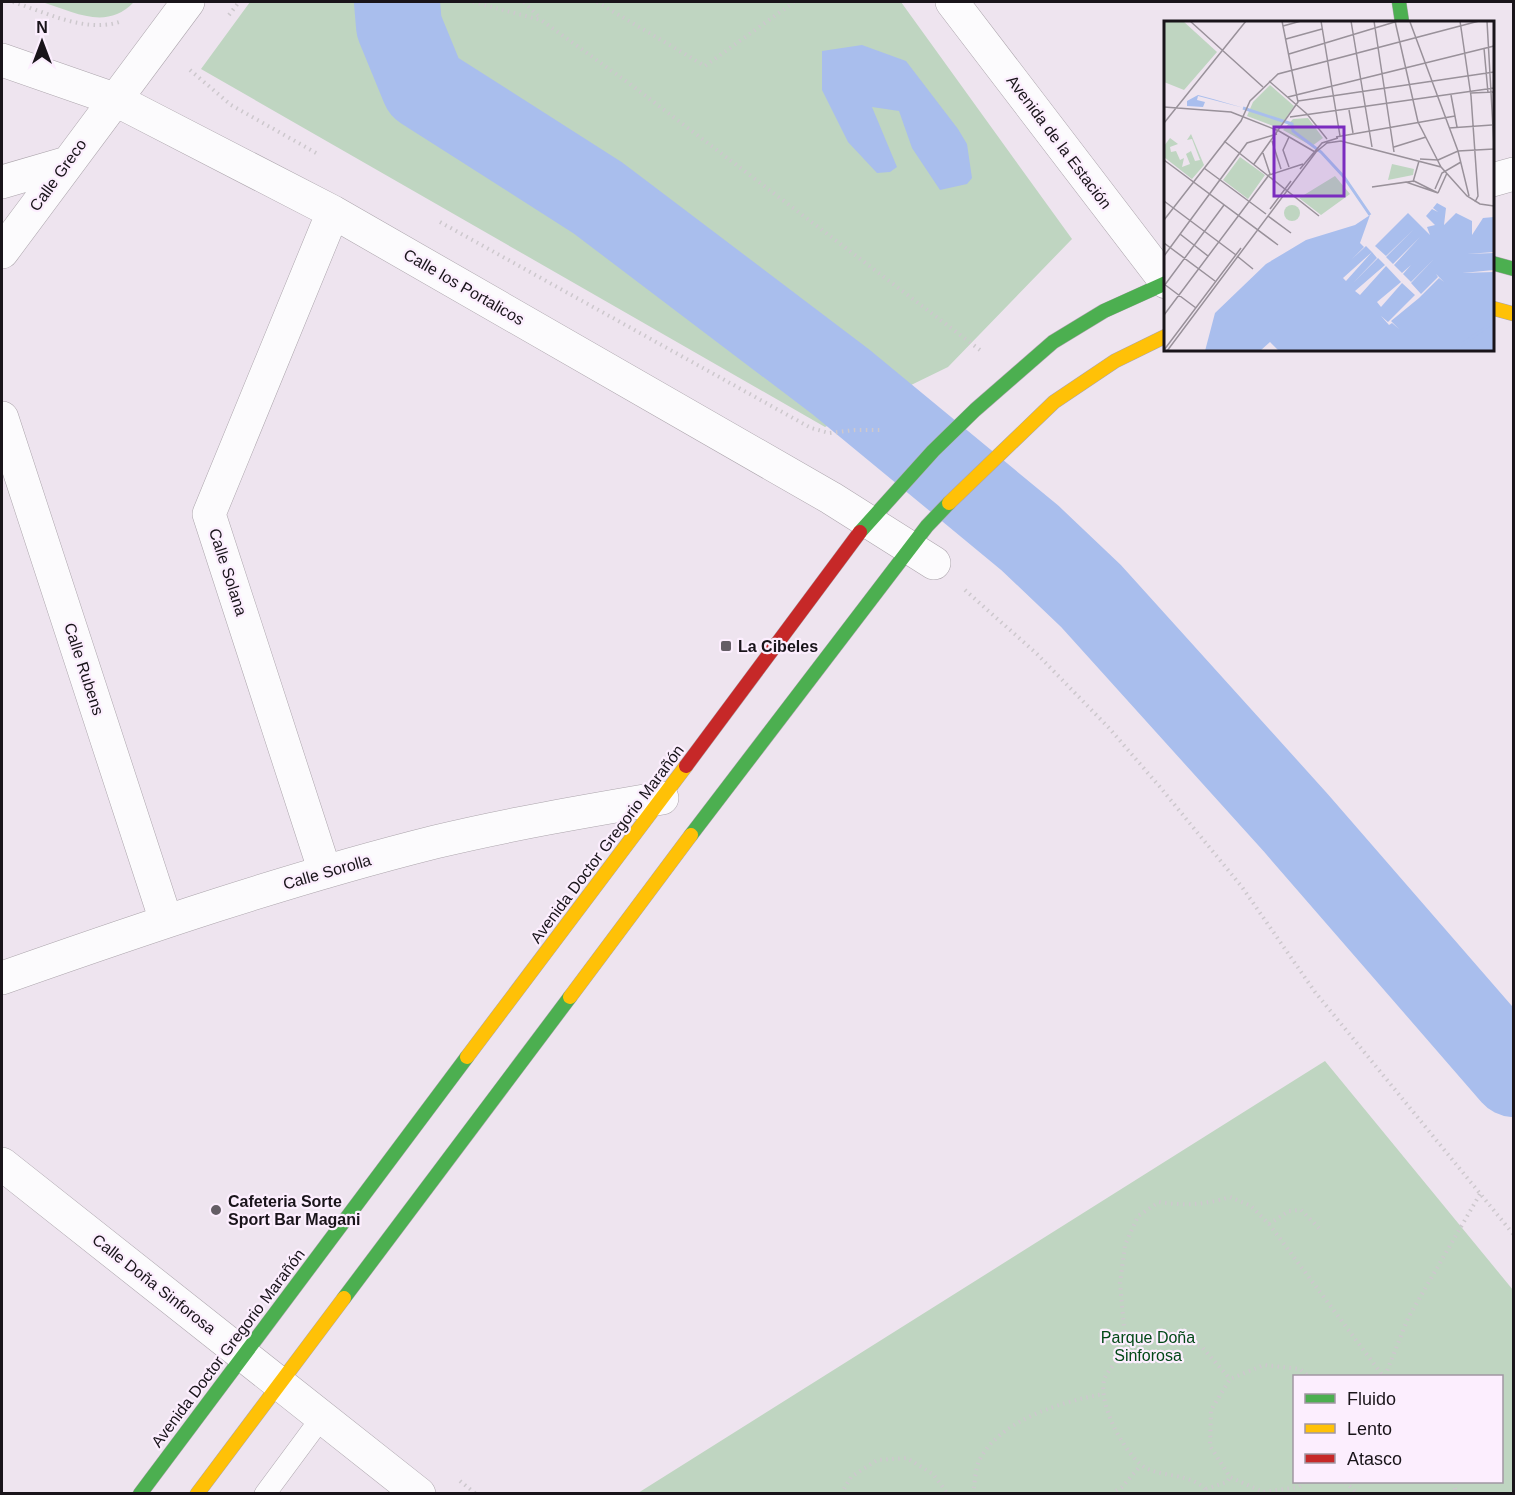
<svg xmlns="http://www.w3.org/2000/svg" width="1515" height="1495" font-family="Arial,sans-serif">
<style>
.park{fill:#bfd5c1;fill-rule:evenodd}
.water{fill:#a9beed}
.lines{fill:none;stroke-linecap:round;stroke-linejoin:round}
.river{stroke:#a9beed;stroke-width:86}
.lane-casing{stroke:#aca5ac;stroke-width:22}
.street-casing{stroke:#aca5ac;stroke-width:34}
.fast-casing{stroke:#aca5ac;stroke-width:15}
.slow-casing{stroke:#aca5ac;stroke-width:15}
.jam-casing{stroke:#aca5ac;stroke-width:15}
.path{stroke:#cdc8cd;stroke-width:4;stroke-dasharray:1.5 4.5;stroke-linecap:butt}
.lane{stroke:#fcfbfd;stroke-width:21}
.street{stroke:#fcfbfd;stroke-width:33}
.fast{stroke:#4caf50;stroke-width:14}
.slow{stroke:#ffc107;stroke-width:14}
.jam{stroke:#c62828;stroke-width:14}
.poi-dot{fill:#645d65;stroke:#fceefe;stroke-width:2}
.labels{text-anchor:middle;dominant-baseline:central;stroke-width:4.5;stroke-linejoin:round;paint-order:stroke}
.street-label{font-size:16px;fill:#19141a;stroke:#fceefe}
.poi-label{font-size:16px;font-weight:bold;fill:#19141a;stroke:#fceefe;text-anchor:start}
.park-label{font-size:16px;fill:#024817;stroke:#fceefe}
.inset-river{fill:none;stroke:#a9beed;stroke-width:3}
.inset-road{fill:none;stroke:#99919a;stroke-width:1.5}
.view{fill:#7b2cbf;fill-opacity:0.15;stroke:#7b2cbf;stroke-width:3}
.inset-edge{fill:none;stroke:#19141a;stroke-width:3}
</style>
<rect width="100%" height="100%" fill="#eee4ef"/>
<path class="park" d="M42,2H134C106,31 75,12 42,2Z
M250,2H901L1072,239L948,367L825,427L201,69Z
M1325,1061L1513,1290V1493H638ZM1294,1376H1502V1482H1294Z"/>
<path class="water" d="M862,45L906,61L958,129L967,144L972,178L967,184L940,190L912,148L899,111L872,107L897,167L890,172L877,173L848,142L822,90V51Z"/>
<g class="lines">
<path class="river" d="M397,2L399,26L424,87L598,198L841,382L1030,538L1091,596L1296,823L1514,1074"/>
<g class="lane-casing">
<path id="lane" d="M265,1494L322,1417"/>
</g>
<g class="street-casing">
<path id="street" d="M952,2L1166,282
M2,60L114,99L333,212L831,498L934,563
M1492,180L1514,174
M2,182L67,163
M2,252L188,2
M2,418L166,921
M325,872L209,514L333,212
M2,978C144,928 288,879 435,842C510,824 586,811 662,798
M2,1164L419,1494"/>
</g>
<g class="fast-casing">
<path id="fast" d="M1399,2L1402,22
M1492,263L1514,269
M860,532L933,451L975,410L1053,342L1104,311L1166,283
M691,835L927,526L949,503
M344,1298L570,997
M140,1494L467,1057"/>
</g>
<g class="slow-casing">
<path id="slow" d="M1492,308L1514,314
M949,503L1054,402L1115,361L1166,336
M570,997L691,835
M467,1057L686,766
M197,1494L344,1298"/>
</g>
<g class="jam-casing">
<path id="jam" d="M686,766L860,532"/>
</g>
<path class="path" d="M13,2C45,12 85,33 119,22
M473,2L541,20L630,84L980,350
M524,2L541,19
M597,2L705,66L794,2
M229,15L239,2
M190,70L231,105L318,154
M440,222L811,428L829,433L855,430H880
M965,590L1037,654L1109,728L1160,787L1242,887L1315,992L1514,1235
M1269,1224L1289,1211L1301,1210L1319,1228
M1128,1349L1125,1338L1120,1283L1125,1245L1138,1216L1159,1202C1186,1206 1203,1205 1230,1197L1251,1206L1269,1224L1383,1376
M1385,1376L1408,1318L1480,1194
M460,1481L476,1494
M1305,1482L1299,1487L1263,1492L1230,1477L1210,1446L1211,1410L1230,1379L1264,1365L1300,1369L1308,1376
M1345,1482L1358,1494
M1454,1482L1456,1494
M1206,1489L1227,1482L1230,1477
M841,1494L851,1477L877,1460L907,1458L933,1474L948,1494
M973,1494C975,1483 975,1470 979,1461C999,1420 1061,1402 1103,1394
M1111,1494L1122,1487L1141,1465
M1209,1494C1194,1470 1157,1480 1139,1463C1121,1446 1099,1405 1104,1380C1105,1374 1123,1352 1129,1349C1135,1346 1144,1343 1151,1341C1164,1339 1188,1344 1201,1346L1230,1379"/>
<use href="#lane" class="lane"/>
<use href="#street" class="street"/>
<use href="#fast" class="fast"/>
<use href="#slow" class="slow"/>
<use href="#jam" class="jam"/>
</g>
<g class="poi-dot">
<rect x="720" y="640" width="12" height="12" rx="3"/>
<circle cx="216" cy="1210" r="6"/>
</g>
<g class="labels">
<g class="street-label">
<text transform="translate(1059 142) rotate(53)">Avenida de la Estación</text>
<text transform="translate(58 175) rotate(-54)">Calle Greco</text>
<text transform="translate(464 287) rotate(30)">Calle los Portalicos</text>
<text transform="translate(228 572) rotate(72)">Calle Solana</text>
<text transform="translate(84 669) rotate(72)">Calle Rubens</text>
<text transform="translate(607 844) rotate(-53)">Avenida Doctor Gregorio Marañón</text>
<text transform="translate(327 872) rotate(-16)">Calle Sorolla</text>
<text transform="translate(154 1284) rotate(38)">Calle Doña Sinforosa</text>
<text transform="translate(228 1348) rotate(-53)">Avenida Doctor Gregorio Marañón</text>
</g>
<g class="poi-label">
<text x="738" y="646">La Cibeles</text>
<text x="228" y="1201">Cafeteria Sorte<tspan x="228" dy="18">Sport Bar Magani</tspan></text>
</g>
<g class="park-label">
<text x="1148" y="1337">Parque Doña<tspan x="1148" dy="18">Sinforosa</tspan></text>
</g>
</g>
<g transform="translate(1164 21)">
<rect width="330" height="330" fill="#eee4ef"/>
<path d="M120 192a8 8 0 1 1 16 0a8 8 0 1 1-16 0Z" fill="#bfd5c1"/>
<path d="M0,0H19L53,31L20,69L0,61Z" fill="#bfd5c1"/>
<path d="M106,64L130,85L115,107L83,95L89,81ZM144,97L159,117L148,125L119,109L129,98ZM76,136L101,154L84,178L59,159ZM228,143L250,148L249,154L224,159ZM171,155L186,173L157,194L135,177Z" fill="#bfd5c1"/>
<path d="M27,113L40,144L28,158L0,136V125L6,117L14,123L6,126L7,131L12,130L16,139L20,137L18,146L26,143L22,133L27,130L31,140L36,139L28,118L23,119Z" fill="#bfd5c1"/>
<path d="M34,74L49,78L80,87L34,75L33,79L41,81L39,86L23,85V80ZM273,182L282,187L280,204L292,192L308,200V214L319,197L330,196V231L303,233L330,232V249L298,252L330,251V330H115L106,321L96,330H41L51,292L102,243L142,219L191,204L206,194L196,222L200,226L187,239L202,225L208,231L179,257L182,260L208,231L213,237L189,262L214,237L221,244L191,270L196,274L222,245L237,261L213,281L217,286L238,262L251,274L224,301L217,295L225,304L228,302L235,308L227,300L255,277L275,257L280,261L272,253L274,256L257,273L247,262L270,238L247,261L239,253L247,244L238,252L230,244L256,216L229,243L222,236L249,209L222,235L211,225L244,192L266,214L263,206L271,204L262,195L268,188L274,191L269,187Z" fill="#a9beed"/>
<path class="inset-river" d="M79,87L128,103L129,110L157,131L180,156L206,194M288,330L330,301"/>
<path class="inset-road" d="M26,0L99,66M157,0L176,115M187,0L208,126M210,0L230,131M231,0L254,101L277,146M296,0L307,75L314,175L311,181M323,0L330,125M246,1L294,130L305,175M119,5L137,0M122,18L158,8M320,27L324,72M125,33L234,0M105,60L143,93L163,118M307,72L330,71M287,74L293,106M124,76L330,25M134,80L330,51M0,86L67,91L115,110L151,131M185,89L189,112M126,96L330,67M0,102L82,0M285,107L328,104M172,116L291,95M60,120L155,195M108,120L117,148M230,126L262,116M99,132L106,153M256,138L274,139M0,139L114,224M274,139L294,130L330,128M90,143L134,81L118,0M125,146L119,129L125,116M40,147L102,193M136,148L158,122L174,117M250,160L274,172L242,161L208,166ZM249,161L255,140M271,168L278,152L297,141M274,172L283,152M0,180L72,234M106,188L127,160M104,195L127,212M0,199L77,100L86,80L114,53L315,0M16,213L44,235M0,222L51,260M0,235L83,122L113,113M73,235L89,248M0,263L32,287M0,265L60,184M0,294L105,154L139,143M0,329L77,227M3,330L152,131L163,122L177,120L277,146L303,175L316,183L330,185"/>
<path class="view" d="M110,106H180V175H110Z"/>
<rect width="330" height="330" class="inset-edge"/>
</g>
<rect width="1515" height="1495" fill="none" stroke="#19141a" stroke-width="6"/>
<rect x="1293" y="1375" width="210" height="108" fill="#fceefe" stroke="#a197a3" stroke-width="1.5"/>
<rect x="1305" y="1394" width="30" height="9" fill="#4caf50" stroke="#a197a3" stroke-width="1.5"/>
<text x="1347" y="1405" font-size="18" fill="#19141a">Fluido</text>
<rect x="1305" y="1424" width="30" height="9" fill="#ffc107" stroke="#a197a3" stroke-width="1.5"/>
<text x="1347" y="1435" font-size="18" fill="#19141a">Lento</text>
<rect x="1305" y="1454" width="30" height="9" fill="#c62828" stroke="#a197a3" stroke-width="1.5"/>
<text x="1347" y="1465" font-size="18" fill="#19141a">Atasco</text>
<g transform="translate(42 42)" stroke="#fceefe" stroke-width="4.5" paint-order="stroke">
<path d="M0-4.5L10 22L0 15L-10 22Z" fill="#19141a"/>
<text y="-9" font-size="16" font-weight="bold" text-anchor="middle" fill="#19141a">N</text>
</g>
</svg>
